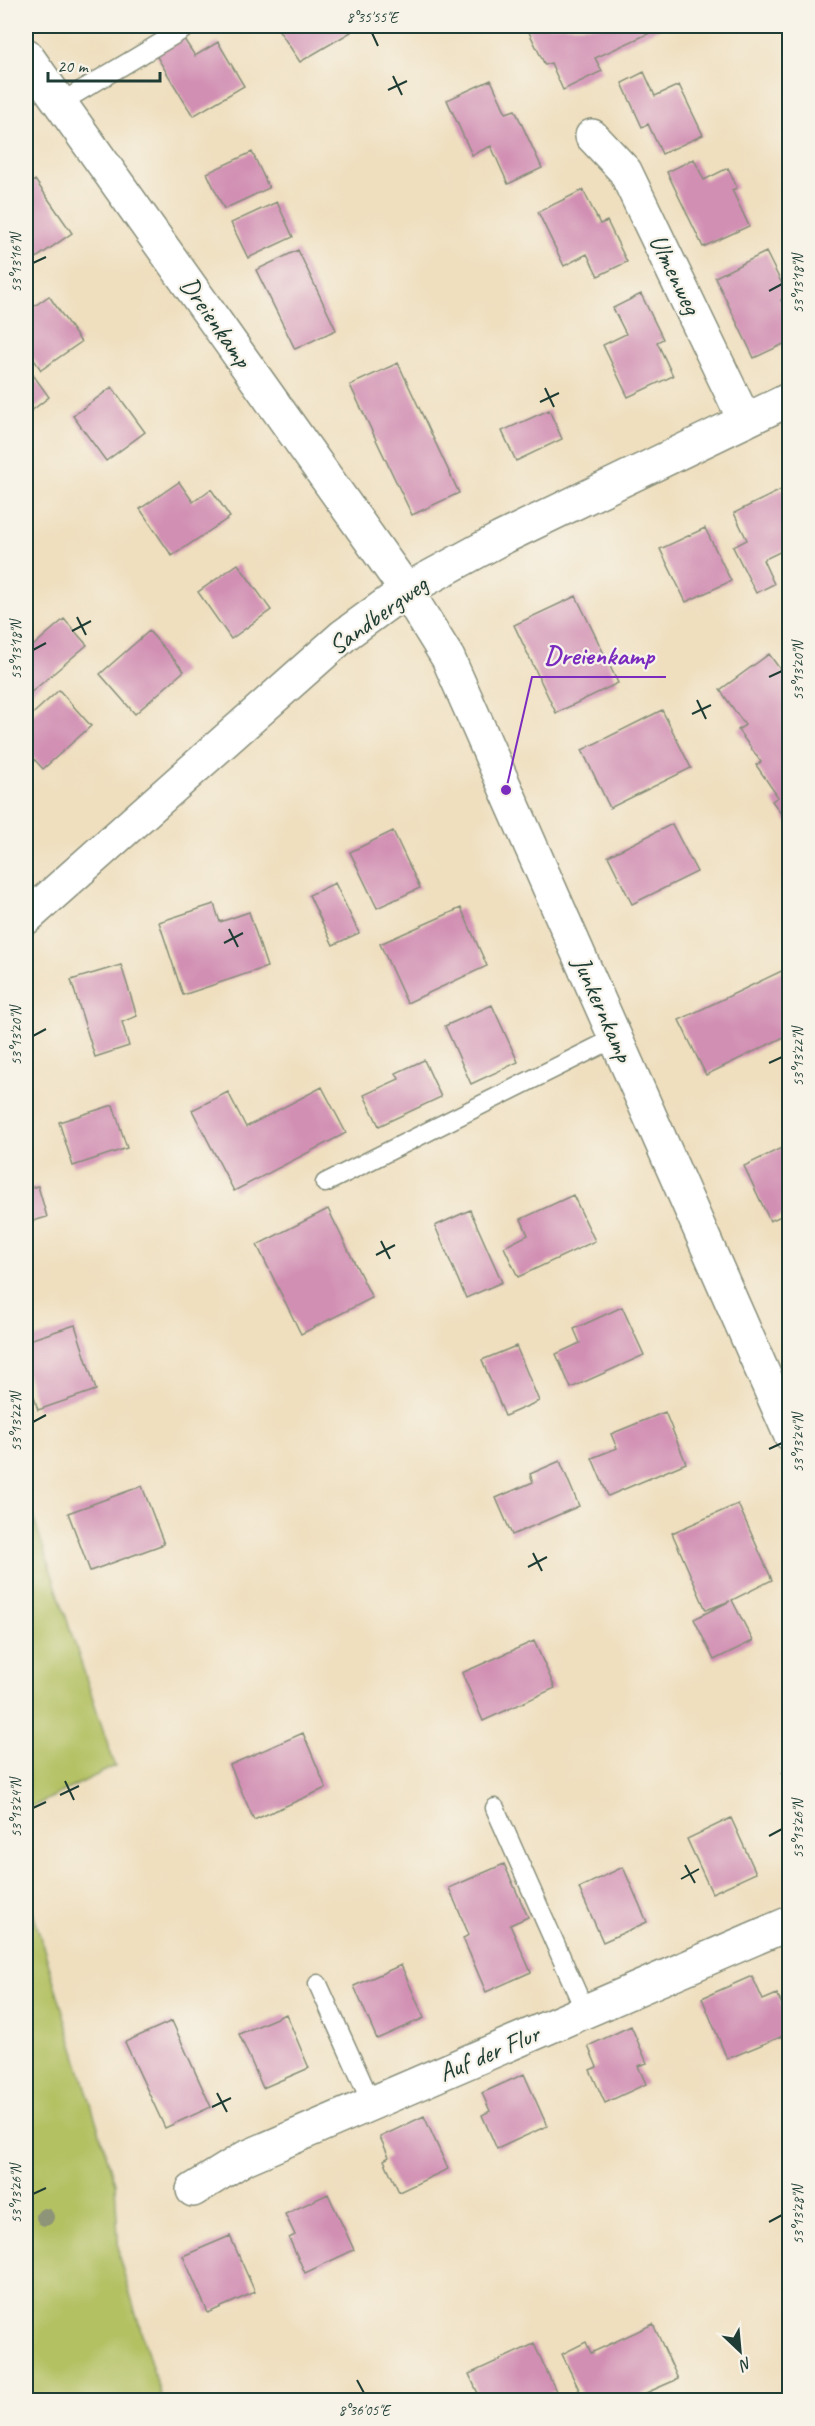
<svg xmlns="http://www.w3.org/2000/svg" width="815" height="2426" font-family="Caveat,sans-serif">
<style>
.green{fill:#b4c163;stroke:#6a7f4c;stroke-width:1.5}
.building{fill:#d18fb3}
.lines{fill:none;stroke-linecap:round;stroke-linejoin:round}
.lane-casing{stroke:#878e7a;stroke-width:21}
.street-casing{stroke:#878e7a;stroke-width:36}
.lane{stroke:#fff;stroke-width:18}
.street{stroke:#fff;stroke-width:33}
.tree{fill:#8d9478}
.ticks{fill:none;stroke:#1f3d34;stroke-width:2}
.labels{text-anchor:middle;dominant-baseline:central;stroke-width:4.5;stroke-linejoin:round;paint-order:stroke}
.street-label{font-size:26px;fill:#1f3d34;stroke:#f7f3e8}
.leader{fill:none;stroke:#7b2cbf;stroke-width:2}
.callout-dot{fill:#7b2cbf;stroke:#f7f3e8;stroke-width:2}
.callout-label{font-size:27px;text-anchor:middle;font-weight:bold;fill:#7b2cbf;stroke:#f7f3e8;stroke-width:4.5;stroke-linejoin:round;paint-order:stroke}
.neatline{fill:none;stroke:#1f3d34;stroke-width:2}
.ticks-label{font-size:15px;text-anchor:middle;fill:#1f3d34}
</style>
<rect width="100%" height="100%" fill="#f7f3e8"/>
<filter id="ink" filterUnits="userSpaceOnUse"><feTurbulence type="fractalNoise" baseFrequency=".0167" numOctaves="2"/><feDisplacementMap in="SourceGraphic" scale="12" xChannelSelector="R" yChannelSelector="G"/><feConvolveMatrix kernelMatrix="1 2 1 2 8 2 1 2 1" color-interpolation-filters="sRGB"/></filter>
<filter id="wash" filterUnits="userSpaceOnUse"><feTurbulence type="fractalNoise" baseFrequency=".008" numOctaves="4" result="noise"/><feDisplacementMap in="SourceGraphic" scale="24" xChannelSelector="R" yChannelSelector="G"/><feGaussianBlur stdDeviation="1.35" result="paint"/><feColorMatrix in="noise" values="0 0 0 0 0 0 0 0 0 0 0 0 0 0 0 0 0 1.4 0 .05"/><feComposite in="paint" operator="in"/></filter>
<g filter="url(#wash)">
<rect width="100%" height="100%" fill="#efdfbf"/>
<path class="green" d="M26,1495L115,1766L26,1810Z
M26,1890L115,2183L119,2257L162,2400H26Z"/>
<g id="blocks">
<path class="building" d="M276,26H347L351,32L300,62Z
M526,26H665L595,58L602,71L563,90L551,63L545,65Z
M182,36L195,56L218,42L244,86L193,116L154,52Z
M644,72L655,96L679,85L703,135L662,154L648,124L642,127L622,83Z
M491,80L506,113L515,110L542,168L508,184L491,146L472,155L447,100Z
M252,152L269,188L224,209L207,173Z
M694,159L704,180L728,168L737,188L732,190L749,226L703,247L667,172Z
M35,180L72,233L26,265V187Z
M583,190L600,224L607,221L627,262L598,276L587,254L564,266L538,212Z
M277,202L293,237L248,258L231,223Z
M298,250L336,330L295,349L256,270Z
M766,252L788,296L781,300L790,318V341L754,358L715,277Z
M641,294L663,339L657,342L673,376L628,397L603,345L626,334L613,308Z
M49,296L81,342L41,370L26,348V312Z
M398,363L459,493L412,515L350,385Z
M26,365L49,397L26,415Z
M112,387L145,432L106,461L73,416Z
M549,410L562,439L516,461L502,431Z
M179,482L193,502L211,489L230,517L172,556L140,509Z
M783,489L790,503V547L763,560L774,584L756,593L733,547L747,540L734,513Z
M705,528L731,581L686,602L660,549Z
M238,564L271,610L231,639L198,592Z
M576,596L618,683L556,713L514,625Z
M64,619L87,645L28,695L26,692V652Z
M149,631L184,671L135,714L100,674Z
M769,654L790,683V826L772,801L778,797L756,765L761,762L738,730L745,725L720,690Z
M59,690L91,726L43,769L26,750V720Z
M662,710L691,768L610,808L582,750Z
M672,824L697,872L632,904L608,856Z
M393,831L420,888L377,908L350,852Z
M335,883L359,933L333,945L309,895Z
M214,904L220,922L249,912L267,967L183,995L159,922Z
M461,908L487,966L407,1003L380,944Z
M121,965L137,1016L122,1022L129,1046L95,1057L71,980Z
M790,967V1034L706,1075L679,1020Z
M492,1005L518,1062L471,1084L445,1026Z
M424,1060L441,1097L379,1126L364,1095L399,1079L396,1073Z
M322,1087L346,1133L234,1191L192,1110L228,1092L246,1127Z
M113,1105L127,1148L73,1166L59,1122Z
M790,1144V1212L770,1221L744,1166Z
M38,1186L47,1217L26,1223V1189Z
M573,1195L595,1241L518,1277L504,1247L528,1235L521,1219Z
M328,1209L372,1298L301,1334L257,1245Z
M470,1210L502,1282L466,1298L435,1226Z
M622,1307L644,1355L571,1388L556,1354L580,1343L574,1329Z
M75,1325L96,1390L38,1410L26,1371V1341Z
M516,1346L539,1401L505,1416L482,1360Z
M665,1412L686,1463L608,1496L592,1458L617,1448L611,1434Z
M560,1461L579,1506L512,1535L496,1498L533,1482L530,1474Z
M142,1486L164,1544L90,1571L68,1513Z
M738,1504L772,1580L732,1600L753,1641L714,1660L694,1619L730,1601L706,1610L672,1533Z
M534,1641L555,1688L483,1721L462,1673Z
M303,1733L326,1788L254,1820L230,1765Z
M790,1769V1790L782,1773Z
M731,1818L756,1873L712,1893L687,1839Z
M504,1864L528,1917L510,1925L531,1972L486,1992L463,1938L469,1935L449,1888Z
M623,1867L647,1922L603,1942L579,1888Z
M401,1965L424,2018L377,2039L354,1986Z
M752,1976L763,2000L777,1994L790,2022V2033L727,2059L702,1998Z
M286,2014L309,2068L263,2088L239,2034Z
M172,2021L211,2107L165,2128L125,2042Z
M631,2026L647,2063L638,2066L646,2084L605,2103L590,2070L597,2067L588,2046Z
M524,2074L547,2126L497,2149L482,2115L490,2111L482,2093Z
M424,2116L448,2169L399,2192L384,2160L389,2157L380,2137Z
M328,2194L354,2250L305,2273L289,2238L295,2235L285,2214Z
M230,2236L255,2292L208,2313L183,2256Z
M653,2324L678,2379L630,2400H607L604,2394L584,2400L562,2354L586,2342L591,2353Z
M534,2344L556,2391L534,2400H481L469,2374Z"/>
</g>
</g>
<g filter="url(#ink)">
<use href="#blocks" fill-opacity="0" stroke="#878e7a" stroke-width="1.5"/>
<g class="lines">
<g class="lane-casing">
<path id="lane" d="M60,103L189,26
M325,1183L615,1038
M495,1808L585,2011
M318,1984L372,2104"/>
</g>
<g class="street-casing">
<path id="street" d="M26,55L406,590L448,658L790,1434
M592,136L625,171L745,421
M26,918L343,636L406,590L500,539L790,399
M193,2190L245,2158L790,1923"/>
</g>
<use href="#lane" class="lane"/>
<use href="#street" class="street"/>
</g>
<circle class="tree" cx="45" cy="2217" r="9"/>
</g>
<path class="ticks" d="M372,33L378,46M393,76L402,95M388,90L407,81M33,263L46,257M769,291L782,284M545,388L554,407M540,402L559,393M77,617L86,635M72,631L91,621M33,650L46,643M769,677L782,671M697,700L706,719M692,714L711,705M229,929L238,947M224,943L243,933M33,1036L46,1029M769,1063L782,1057M381,1241L390,1259M376,1255L395,1245M33,1422L46,1415M769,1449L782,1443M533,1553L542,1571M528,1567L547,1557M65,1781L74,1800M60,1795L79,1786M33,1808L46,1802M769,1836L782,1829M685,1865L695,1883M681,1879L699,1869M217,2093L227,2112M212,2107L231,2098M33,2194L46,2188M769,2222L782,2215M357,2380L364,2393"/>
<g class="labels">
<g class="street-label">
<text transform="translate(675 274) rotate(64)">Ulmenweg</text>
<text transform="translate(216 322) rotate(55)">Dreienkamp</text>
<text transform="translate(378 615) rotate(-36)">Sandbergweg</text>
<text transform="translate(603 1009) rotate(66)">Junkernkamp</text>
<text transform="translate(489 2053) rotate(-23)">Auf der Flur</text>
</g>
</g>
<path class="leader" d="M506 790L532 677H666"/>
<circle class="callout-dot" cx="506" cy="790" r="6"/>
<g class="callout-label">
<text x="599" y="664">Dreienkamp</text>
</g>
<rect width="815" height="2426" fill="none" stroke="#f7f3e8" stroke-width="66"/>
<g transform="translate(740 2351) rotate(154)" stroke="#f7f3e8" stroke-width="4.5" paint-order="stroke">
<path d="M0-4.5L10 22L0 15L-10 22Z" fill="#1f3d34"/>
<text y="-9" font-size="16" font-weight="bold" text-anchor="middle" fill="#1f3d34">N</text>
</g>
<path d="M48 72v9h112v-9" fill="none" stroke="#1f3d34" stroke-width="3"/>
<text x="57" y="72" font-size="18" fill="#1f3d34" stroke="#f7f3e8" stroke-width="4.5" paint-order="stroke">20 m</text>
<rect x="33" y="33" width="749" height="2360" class="neatline"/>
<g class="ticks-label">
<text x="372" y="22">8°35'55"E</text>
<text transform="translate(16 263) rotate(-90)" y="5">53°13'16"N</text>
<text transform="translate(798 284) rotate(-90)" y="5">53°13'18"N</text>
<text transform="translate(16 650) rotate(-90)" y="5">53°13'18"N</text>
<text transform="translate(798 671) rotate(-90)" y="5">53°13'20"N</text>
<text transform="translate(16 1036) rotate(-90)" y="5">53°13'20"N</text>
<text transform="translate(798 1057) rotate(-90)" y="5">53°13'22"N</text>
<text transform="translate(16 1422) rotate(-90)" y="5">53°13'22"N</text>
<text transform="translate(798 1443) rotate(-90)" y="5">53°13'24"N</text>
<text transform="translate(16 1808) rotate(-90)" y="5">53°13'24"N</text>
<text transform="translate(798 1829) rotate(-90)" y="5">53°13'26"N</text>
<text transform="translate(16 2194) rotate(-90)" y="5">53°13'26"N</text>
<text transform="translate(798 2215) rotate(-90)" y="5">53°13'28"N</text>
<text x="364" y="2415">8°36'05"E</text>
</g>
</svg>
